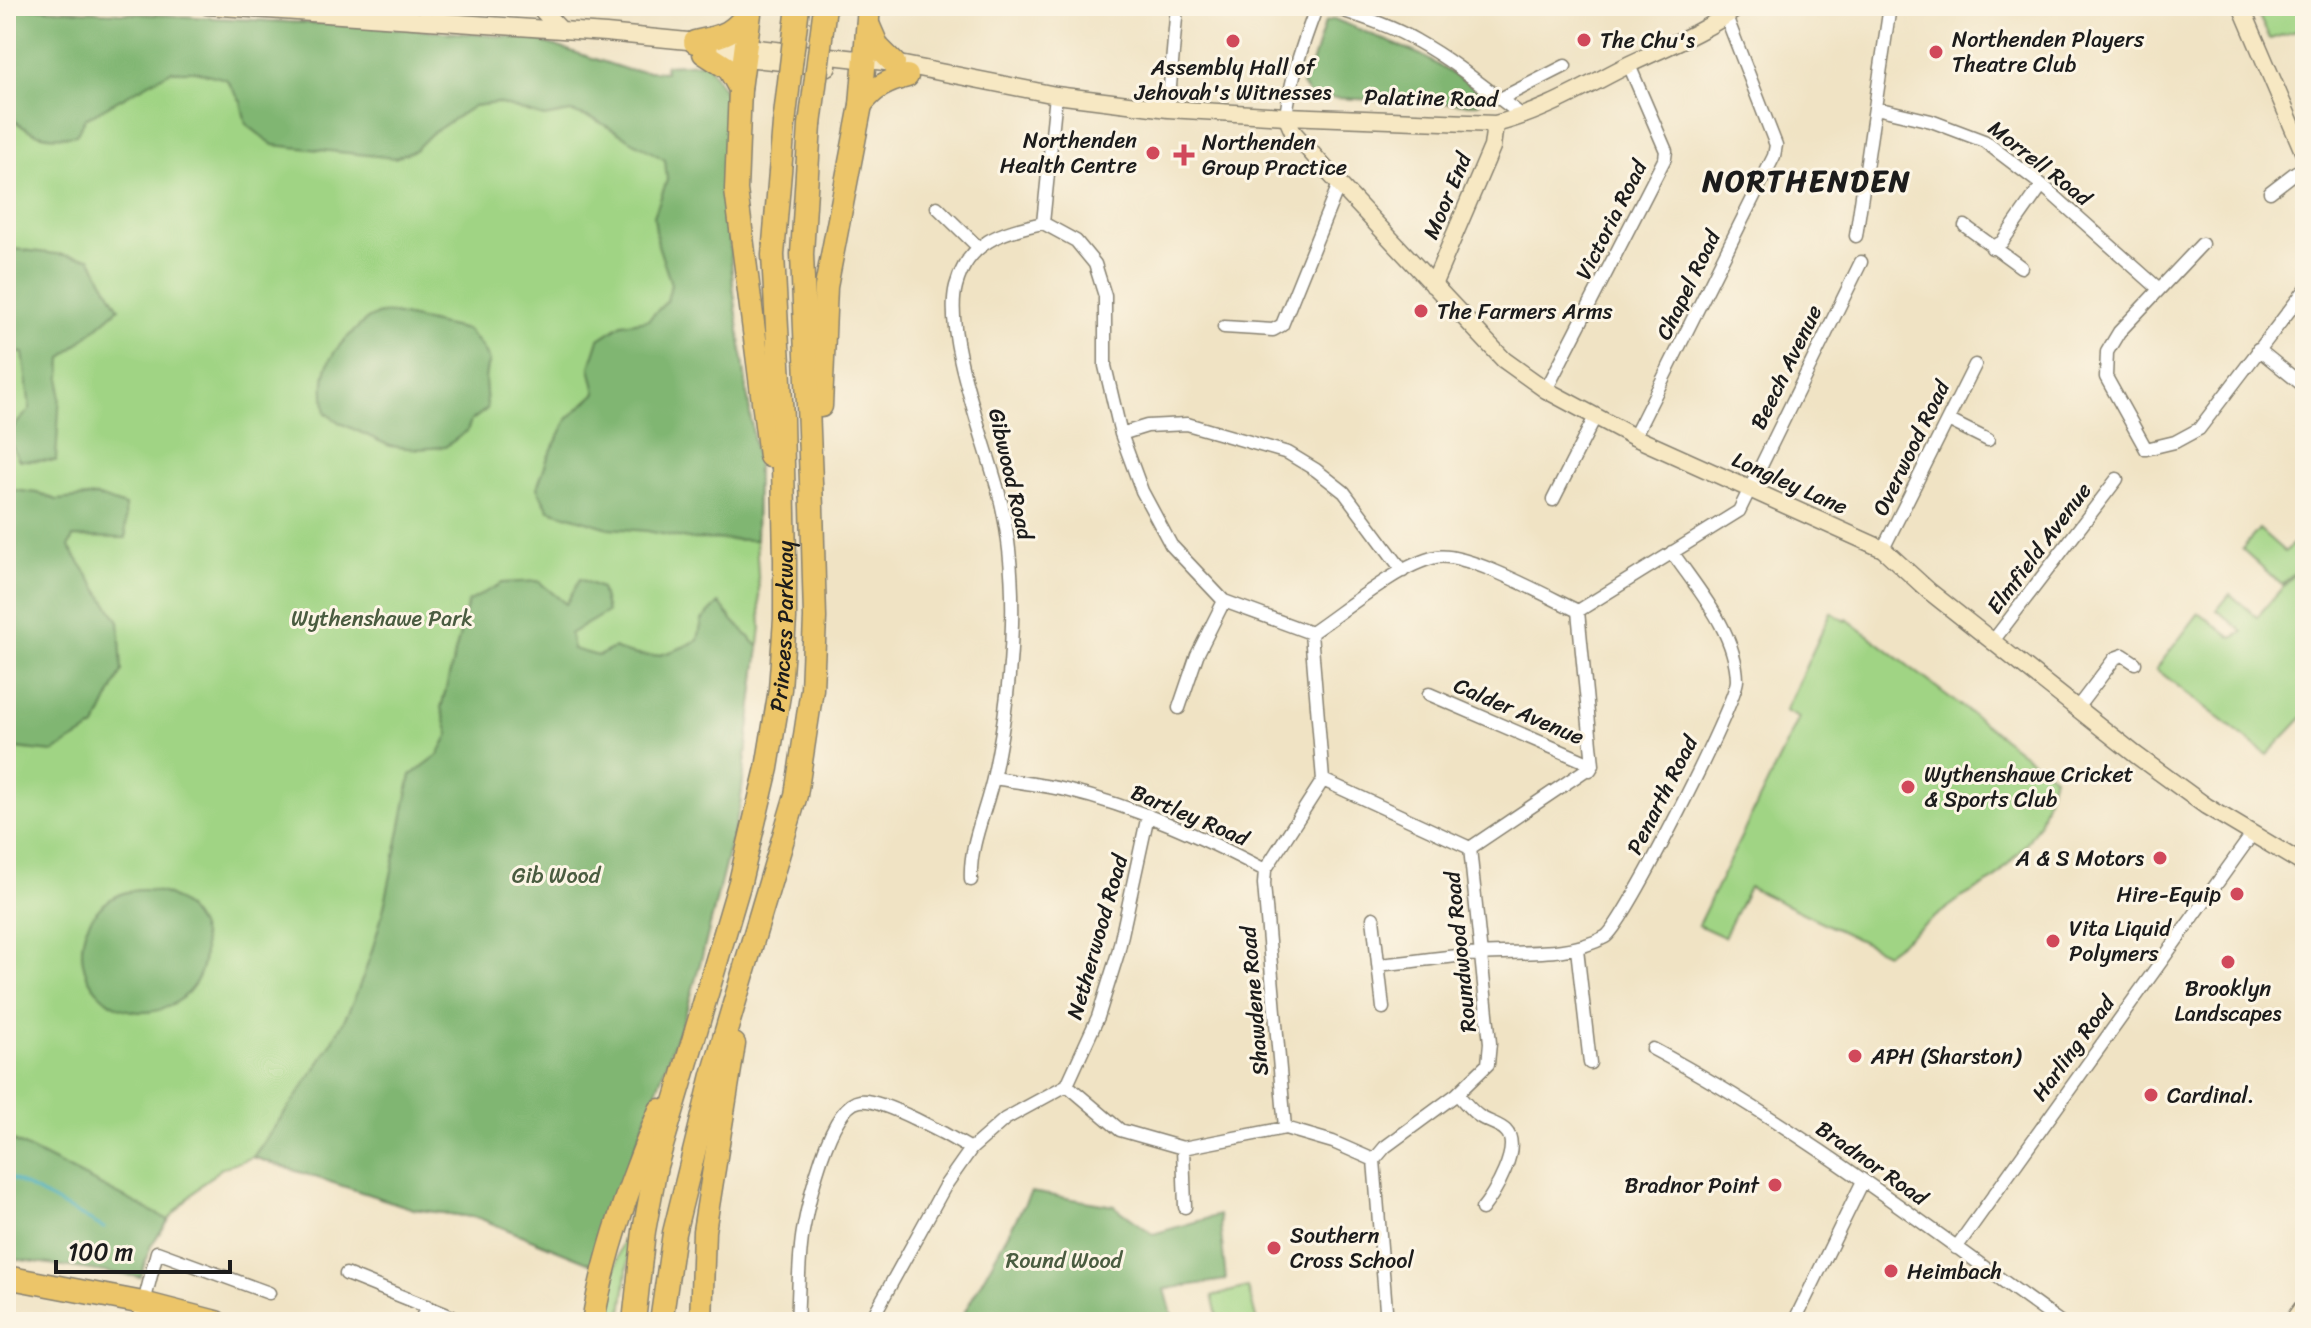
<svg xmlns="http://www.w3.org/2000/svg" width="2311" height="1328" font-family="Sriracha,sans-serif">
<style>
.green{fill:#a0d484;stroke:#5e7850;stroke-width:2}
.forest{fill:#80b672;stroke:#4e6947;stroke-width:2}
.lines{fill:none;stroke-linecap:round;stroke-linejoin:round}
.stream{stroke:#40acbe;stroke-width:3}
.street-casing{stroke:#868070;stroke-width:15}
.secondary-casing{stroke:#868070;stroke-width:19}
.highway-casing{stroke:#868070;stroke-width:25}
.street{stroke:#fff;stroke-width:12}
.secondary{stroke:#f7e8c3;stroke-width:16}
.highway{stroke:#ecc569;stroke-width:22}
.highway-bridge-casing{stroke:#868070;stroke-width:25;stroke-linecap:butt}
.highway-bridge{stroke:#ecc569;stroke-width:22}
.poi-dot{fill:#d1495b;stroke:#fcf5e5;stroke-width:3}
.labels{text-anchor:middle;dominant-baseline:central;stroke-width:6;stroke-linejoin:round;paint-order:stroke}
.poi-label{font-size:22px;fill:#1c1c1c;stroke:#fcf5e5;text-anchor:start}
.street-label{font-size:22px;fill:#1c1c1c;stroke:#fcf5e5}
.park-label{font-size:22px;fill:#4a5c40;stroke:#fcf5e5}
.district-label{font-size:30px;font-weight:bold;letter-spacing:2px;fill:#1c1c1c;stroke:#fcf5e5}
</style>
<rect width="100%" height="100%" fill="#fcf5e5"/>
<filter id="ink" filterUnits="userSpaceOnUse"><feTurbulence type="fractalNoise" baseFrequency=".0125" numOctaves="2"/><feDisplacementMap in="SourceGraphic" scale="16" xChannelSelector="R" yChannelSelector="G"/><feConvolveMatrix kernelMatrix="1 2 1 2 8 2 1 2 1" color-interpolation-filters="sRGB"/></filter>
<filter id="wash" filterUnits="userSpaceOnUse"><feTurbulence type="fractalNoise" baseFrequency=".006" numOctaves="4" result="noise"/><feDisplacementMap in="SourceGraphic" scale="32" xChannelSelector="R" yChannelSelector="G"/><feGaussianBlur stdDeviation="1.8" result="paint"/><feColorMatrix in="noise" values="0 0 0 0 0 0 0 0 0 0 0 0 0 0 0 0 0 1.4 0 .05"/><feComposite in="paint" operator="in"/></filter>
<g filter="url(#wash)">
<rect width="100%" height="100%" fill="#f0e3c4"/>
<path class="green" d="M2254,6H2305V28L2270,39Z
M6,7L366,26L534,39L628,70L665,72L666,65L726,94L729,232L733,286L757,466L756,540L761,627L740,805L703,953L595,1265L479,1218L414,1209L253,1157L222,1168L201,1185L174,1213L151,1245L140,1277L6,1255Z
M2259,529L2285,552L2305,530V715L2267,755L2156,669L2199,613L2232,638L2243,632L2217,610L2230,594L2257,617L2301,566L2282,585L2242,549Z
M1831,612L1845,621L1847,619L2054,777L2039,824L2026,844L1994,880L1961,898L1886,953L1749,887L1724,937L1698,925L1799,718L1785,711Z
M646,1170L629,1254L621,1322H602L619,1253Z
M1248,1287L1257,1322H1219L1212,1296Z"/>
<path class="forest" d="M6,7L366,26L534,39L628,70L665,72L666,65L707,63L726,94L729,232L733,286L757,466L756,540L687,539L647,531L609,528L549,510L537,488L548,457L568,418L596,393L590,367L599,339L622,324L648,320L667,301L671,284L658,245L654,216L667,180L665,160L594,119L571,112L544,117L497,103L474,106L431,134L415,150L395,158L273,145L246,124L241,102L226,79L195,71H171L85,119L76,135C46,140 27,134 6,113Z
M1334,19L1421,55L1479,90L1481,100L1478,104H1471L1311,97L1302,85L1310,70L1325,22Z
M6,248L90,258L119,308L62,358L56,461L19,460L6,435L30,409L23,353L6,351Z
M389,313L467,330L481,346L489,361C482,378 487,390 487,409L471,421L467,431L445,447L416,449L390,446L340,423L326,413C320,378 324,357 352,333C367,319 368,315 389,313Z
M6,489L37,493L57,500L96,496L125,506L126,538L73,537L69,547L119,621L122,671L95,727L53,752L6,747Z
M580,579L601,588L607,612L570,634L573,649L598,656L614,648C647,662 666,656 698,640L702,620L719,603L734,622L759,647L740,805L703,953L688,1006L628,1166L595,1265L479,1218L414,1209L253,1157C291,1103 335,1049 359,987C386,920 396,846 411,775L438,755L449,734L441,708L468,602L502,583L538,581L566,604Z
M82 951a61 61 0 1 1 122 0a61 61 0 1 1-122 0Z
M6,1137L169,1220L151,1245L140,1277L6,1258Z
M1031,1192L1114,1206L1153,1234L1219,1215L1226,1280L1165,1289L1174,1322H959Z"/>
<g class="lines">
<path class="stream" d="M6,1175L104,1228"/>
</g>
</g>
<g filter="url(#ink)">
<g class="lines">
<g class="street-casing">
<path id="street" d="M1329,6C1359,16 1390,25 1417,41C1455,62 1489,91 1524,117
M1500,99L1565,66
M1876,108L1931,121L1984,141L2042,185L2159,289
M1168,109L1177,6
M1286,116C1291,77 1303,43 1317,6
M2270,192L2296,172L2305,168
M937,207L978,247
M1043,223L1076,241L1095,264L1105,296V366L1121,434L1142,491L1171,545L1224,601L1311,633L1323,780
M1043,223L1056,95
M1965,226L2021,267
M1856,236L1890,6
M2202,244L2119,332L2107,352L2106,377L2146,449L2175,442L2199,429L2305,290
M1992,248L2002,242L2042,185
M1224,327L1273,330L1282,325L1339,184
M2258,349L2305,387
M1546,390L1665,158L1666,151L1629,65
M1948,420L1988,440
M1121,434L1147,426L1187,424L1288,453L1316,470L1344,492L1403,571
M1634,437L1774,156L1776,145L1726,16
M1553,500L1595,417
M1883,549L1975,365
M1311,633C1344,611 1398,565 1436,557C1466,551 1548,597 1578,611
M1993,641L2117,479
M1429,694L1593,765L1590,770
M1179,708L1197,655L1224,601
M2077,708L2115,658L2123,655L2135,663
M994,778C1018,782 1043,785 1066,790C1137,807 1202,837 1265,870L1323,780
M1323,780L1470,848
M1265,870L1264,884L1285,1128
M971,880C969,843 987,810 994,774C1004,726 1011,673 1012,624C1013,582 1010,539 1000,498C987,445 943,336 956,286C968,241 1002,232 1043,223
M1373,918L1383,1008
M1577,949L1590,1063
M1378,965C1412,962 1446,956 1481,954C1521,951 1569,957 1605,937C1623,927 1737,702 1737,680C1736,632 1698,590 1672,552
M1653,1049C1798,1126 1927,1227 2060,1322
M1067,1085L1120,1130L1183,1148L1285,1128L1333,1142L1374,1160
M1457,1094C1464,1101 1471,1111 1479,1116C1487,1122 1500,1124 1506,1131C1522,1147 1494,1195 1482,1209
M1183,1148L1185,1207
M1956,1248L2253,833
M346,1274L465,1322
M139,1322L157,1252L269,1293
M420,1322L427,1306
M797,1322C799,1292 798,1260 803,1231C808,1204 829,1105 860,1101C881,1098 951,1137 971,1149
M870,1322L945,1186L971,1149L1005,1119L1067,1085L1098,1017L1118,953L1148,815
M1387,1322L1374,1160L1385,1147L1457,1094L1488,1064L1490,1043L1470,848L1593,765L1578,611L1739,511L1861,262
M1794,1322L1863,1181"/>
</g>
<g class="secondary-casing">
<path id="secondary" d="M207,6L606,33L739,46L894,63L1056,95L1168,109L1286,116L1495,124C1544,112 1586,86 1630,64C1668,46 1706,31 1740,6
M538,6L561,30
M2241,6L2305,156
M708,54L828,67
M1286,116L1293,132L1339,184L1504,360L1546,390L1634,437L1883,549L1929,591L2136,755L2206,806L2305,865
M1433,285L1492,147L1495,124
M2292,1322L2305,1304"/>
</g>
<g class="highway-casing">
<g id="highway">
<path d="M751,6L740,89L736,190L770,456"/>
<path d="M868,24L878,47L894,63"/>
<path d="M695,42C722,36 735,34 750,9"/>
<path d="M704,53L729,69L740,89"/>
<path d="M861,105C873,88 887,81 907,76"/>
<path d="M821,406L826,287L861,105L869,6"/>
<path d="M6,1277L143,1303L216,1322"/>
<path d="M593,1322C605,1249 632,1178 660,1110"/>
<path id="s1" d="M634,1322L644,1231L656,1166L740,882L767,768L780,689L785,619V561L782,418L773,255L784,124"/>
<path d="M661,1322L674,1233L713,1075L796,795L812,689L815,618L812,507L802,254L810,125"/>
<path d="M701,1322L704,1231L734,1044"/>
</g>
</g>
<use href="#street" class="street"/>
<use href="#secondary" class="secondary"/>
<use href="#highway" class="highway"/>
<g class="highway-bridge-casing">
<path id="highway-bridge" d="M784,124L798,6
M810,125L825,6"/>
</g>
<use href="#highway-bridge" class="highway-bridge"/>
</g>
</g>
<g class="poi-dot">
<circle cx="1584" cy="40" r="8"/>
<circle cx="1233" cy="41" r="8"/>
<circle cx="1936" cy="52" r="8"/>
<circle cx="1153" cy="153" r="8"/>
<path d="M1180 143h8v8h8v8h-8v8h-8v-8h-8v-8h8z"/>
<circle cx="1421" cy="311" r="8"/>
<circle cx="1908" cy="787" r="8"/>
<circle cx="2160" cy="858" r="8"/>
<circle cx="2237" cy="894" r="8"/>
<circle cx="2053" cy="941" r="8"/>
<circle cx="2228" cy="962" r="8"/>
<circle cx="1855" cy="1056" r="8"/>
<circle cx="2151" cy="1095" r="8"/>
<circle cx="1775" cy="1185" r="8"/>
<circle cx="1274" cy="1248" r="8"/>
<circle cx="1891" cy="1271" r="8"/>
</g>
<g class="labels">
<g class="poi-label">
<text x="1952" y="39">Northenden Players<tspan x="1952" dy="25">Theatre Club</tspan></text>
<text x="1600" y="40">The Chu's</text>
<text x="1233" y="67" text-anchor="middle">Assembly Hall of<tspan x="1233" dy="25">Jehovah's Witnesses</tspan></text>
<text x="1137" y="140" text-anchor="end">Northenden<tspan x="1137" dy="25">Health Centre</tspan></text>
<text x="1202" y="142">Northenden<tspan x="1202" dy="25">Group Practice</tspan></text>
<text x="1437" y="311">The Farmers Arms</text>
<text x="1924" y="774">Wythenshawe Cricket<tspan x="1924" dy="25">&amp; Sports Club</tspan></text>
<text x="2144" y="858" text-anchor="end">A &amp; S Motors</text>
<text x="2221" y="894" text-anchor="end">Hire-Equip</text>
<text x="2069" y="928">Vita Liquid<tspan x="2069" dy="25">Polymers</tspan></text>
<text x="2228" y="988" text-anchor="middle">Brooklyn<tspan x="2228" dy="25">Landscapes</tspan></text>
<text x="1871" y="1056">APH (Sharston)</text>
<text x="2167" y="1095">Cardinal.</text>
<text x="1759" y="1185" text-anchor="end">Bradnor Point</text>
<text x="1290" y="1235">Southern<tspan x="1290" dy="25">Cross School</tspan></text>
<text x="1907" y="1271">Heimbach</text>
</g>
<g class="street-label">
<text transform="translate(1431 98) rotate(1)">Palatine Road</text>
<text transform="translate(2040 163) rotate(38)">Morrell Road</text>
<text transform="translate(1447 196) rotate(-67)">Moor End</text>
<text transform="translate(1611 220) rotate(-63)">Victoria Road</text>
<text transform="translate(1688 285) rotate(-64)">Chapel Road</text>
<text transform="translate(1786 367) rotate(-64)">Beech Avenue</text>
<text transform="translate(1911 448) rotate(-64)">Overwood Road</text>
<text transform="translate(1011 474) rotate(77)">Gibwood Road</text>
<text transform="translate(1790 483) rotate(24)">Longley Lane</text>
<text transform="translate(2039 548) rotate(-53)">Elmfield Avenue</text>
<text stroke="none"><textPath href="#s1" startOffset="714">Princess Parkway</textPath></text>
<text transform="translate(1519 711) rotate(23)">Calder Avenue</text>
<text transform="translate(1662 795) rotate(-63)">Penarth Road</text>
<text transform="translate(1190 815) rotate(23)">Bartley Road</text>
<text transform="translate(1097 937) rotate(-74)">Netherwood Road</text>
<text transform="translate(1460 952) rotate(-96)">Roundwood Road</text>
<text transform="translate(1254 1001) rotate(-95)">Shawdene Road</text>
<text transform="translate(2073 1048) rotate(-54)">Harling Road</text>
<text transform="translate(1872 1163) rotate(35)">Bradnor Road</text>
</g>
<g class="park-label">
<text x="382" y="618">Wythenshawe Park</text>
<text x="556" y="875">Gib Wood</text>
<text x="1064" y="1260">Round Wood</text>
</g>
<g class="district-label">
<text x="1807" y="181">NORTHENDEN</text>
</g>
</g>
<rect width="2311" height="1328" fill="none" stroke="#fcf5e5" stroke-width="32"/>
<path d="M56 1260v12h174v-12" fill="none" stroke="#1c1c1c" stroke-width="4"/>
<text x="68" y="1260" font-size="24" fill="#1c1c1c" stroke="#fcf5e5" stroke-width="6" paint-order="stroke">100 m</text>
</svg>
